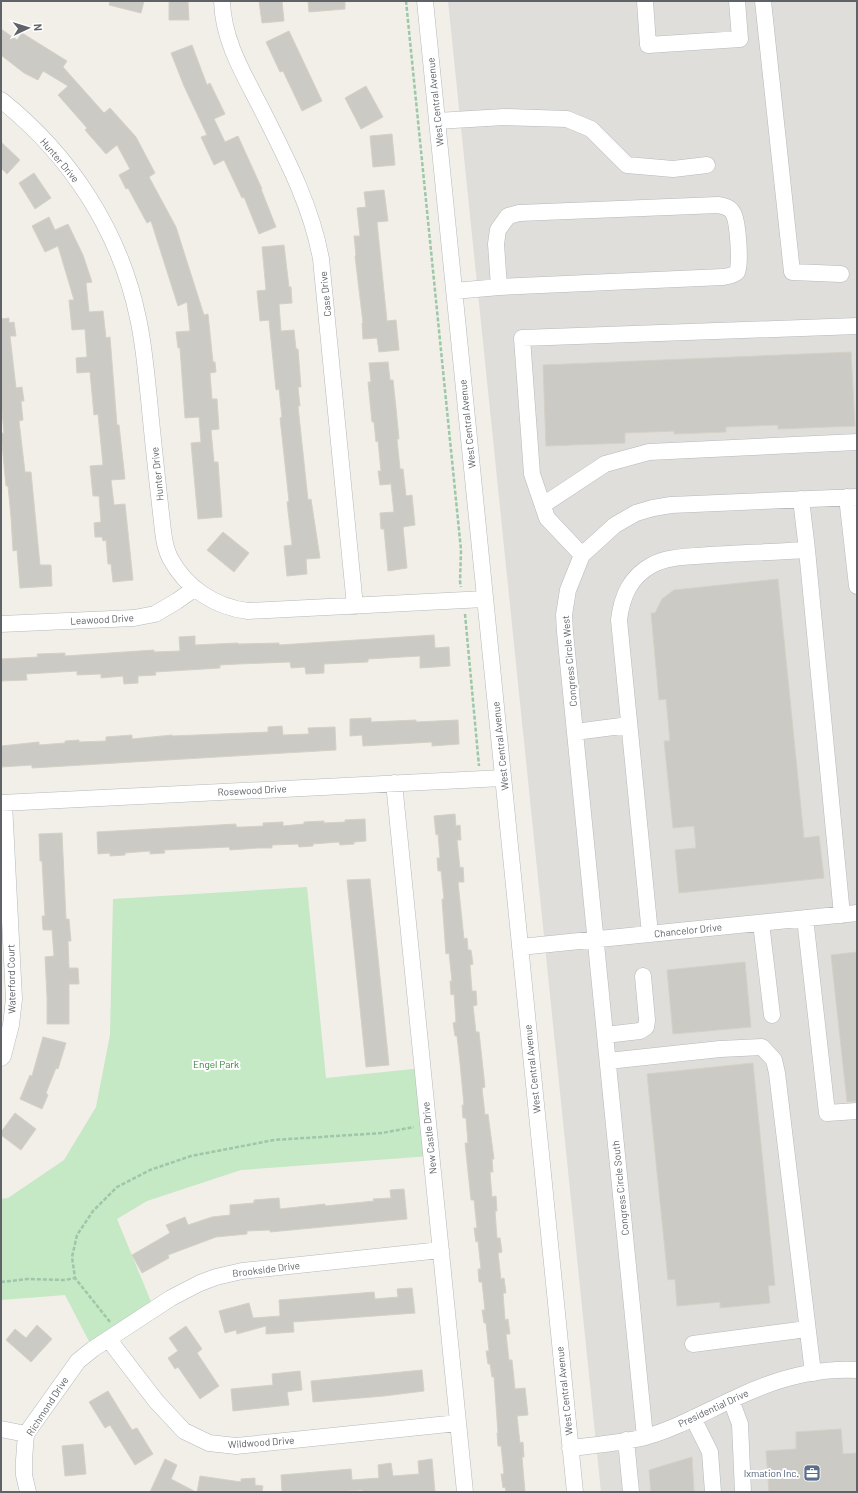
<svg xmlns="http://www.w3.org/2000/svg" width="858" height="1493" font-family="Barlow,sans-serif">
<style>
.industrial{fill:#e0deda}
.green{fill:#c5e8c5}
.building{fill:#cccac5;stroke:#d6d1c6}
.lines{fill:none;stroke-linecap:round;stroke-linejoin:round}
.minor-casing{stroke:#b5b8bc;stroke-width:17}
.path{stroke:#9cc7a9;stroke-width:2.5;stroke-dasharray:4 2;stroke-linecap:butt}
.minor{stroke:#fff;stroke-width:16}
.labels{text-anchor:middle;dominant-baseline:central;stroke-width:4;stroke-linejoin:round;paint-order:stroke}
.street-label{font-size:10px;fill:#5f6368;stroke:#fff}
.park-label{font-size:10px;fill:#348238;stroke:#fff}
.service-label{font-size:10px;fill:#4e5e75;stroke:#fff;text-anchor:end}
</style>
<rect width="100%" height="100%" fill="#f1efe8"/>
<path class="industrial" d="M448,1H857V1492H601Z"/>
<path class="green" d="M307,887L326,1078L423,1068L431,1156L241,1170L147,1201L117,1219L154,1309L93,1349L65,1295L1,1300V1199L8,1198L64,1160L96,1107L110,1035L113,899Z"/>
<path class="building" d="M110,1H144L141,13L109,5Z
M169,1H188L189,20H169Z
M259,1H282L284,21L262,23Z
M308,1H345V9L309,12Z
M1,29L17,40L22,33L67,61L63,67L104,113L110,108L136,137L155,173L149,177L176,227L204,315L208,314L213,362H215L216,372L210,373L212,399H217L219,429L211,430L214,462H218L222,517L198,519L191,443L201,442L199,417L185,418L180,348H178L176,332L190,331L187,302L178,306L151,221L147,223L128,188L126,189L119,175L130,169L117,145L106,154L85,130L87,128L58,95L68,86L43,71L38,80L24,73L1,55Z
M289,31L322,101L302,111L283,71L280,72L266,42Z
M192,45L207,85L210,83L225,114L214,119L225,142L238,136L262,189H261L276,227L259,234L244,197L242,198L224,160L214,165L201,137L207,135L184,86L171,53Z
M366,86L383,117L361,129L345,98Z
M392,134L395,165L373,167L370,136Z
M1,142L20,160L7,174L1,168Z
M34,173L51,198L35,209L19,183Z
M384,190L388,221L377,222L387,321L396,320L399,350L379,352L377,338L363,339L362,323H363L355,256L356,255L354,236H360L357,208L366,207L364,192Z
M49,217L55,230L68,224L83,255L92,282L86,283L89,312L103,311L106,338L110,337L117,425H119L125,479L111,480L114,505L125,504L133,580L113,582L111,564H108L106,540L103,541L102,537H95L94,523L101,522L99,496H93L90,466L103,465L98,414L94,415L90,372L77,373L76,358L87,357L85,329L72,330L69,300H74L58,246L45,252L32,226Z
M284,245L289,287H291L292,303L279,304L281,331L294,330L296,349H298L301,387H298L300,406H298L308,500L311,499L320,558L306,559L307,574L287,576L284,546L292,545L287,502L289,501L280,418L282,417L279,389L276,390L269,320L260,321L257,291L266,290L262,247Z
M9,318V323L14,322L16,336H10L16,388L22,387L24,401H21L23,420L19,421L25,472H31L40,565H51L52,586L20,588L17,550L13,551L11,517L8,486H6L1,433H4L1,401V319Z
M851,352L855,426L778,429V425L726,427V432L674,434V431L625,433V443L546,446L543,365Z
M388,362L390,380H393L396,408L399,439H397L400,469H403L406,496L412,495L415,525L403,527L407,568L388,571L384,529H381L380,513L394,512L391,484L380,485L378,471H381L378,441L376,442L374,422H372L368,382H371L369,363Z
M223,532L249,553L234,572L207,550Z
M778,579L804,838L819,836L824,878L679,893L675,850L696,848L694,826L673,828L664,741H670L666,699L659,700L651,613H655L662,599L674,590Z
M434,635L435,648L449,647L450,666L420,668V656L368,659V662L324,664V673L306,674L305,667L291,668L290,662L239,664L220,665V668L155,672L156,675L138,676V683L124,684L123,676L101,678V674L77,675V671L26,674L27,680L1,681V659L38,657L37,654L65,653V656L154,650V652L180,651L179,637L195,636V645L238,643V644L279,643V645Z
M371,718V722L416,720V722L458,720L459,744L432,746V742L363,746L362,735L350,736V719Z
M282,726L283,735L309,734L308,728L335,727L336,750L32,768V765L1,767V746L39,742V745L65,743V741L79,740V742L106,741V737L132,735V739L172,735V736L268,732V727Z
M455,814L456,826L460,825L461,840H457L460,868L463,867L464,882H458L464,939L467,938L468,950H471L473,964L470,965L472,991H476L477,1005L473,1006L476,1032H479L485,1087L482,1088L485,1115L488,1114L494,1159H492L493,1172H490L492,1197L496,1196L497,1211H495L497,1238H500L502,1252L498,1253L501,1279L504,1278L506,1293H503L505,1320L508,1319L510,1334H506L509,1360H512L515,1389L525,1388L528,1415L517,1416L520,1443L523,1442L524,1457H522L525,1492H506L505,1487L503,1488L501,1474H504L501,1446H498L497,1433H498L494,1377H492L490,1364H488L486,1351H489L486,1323H484L482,1310H485L482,1282H479L478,1269H481L478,1241L476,1242L474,1228H477L474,1200H471L465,1143H468L466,1118H463L462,1105H464L460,1063L457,1036H455L453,1023L456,1022L454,994L451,995L450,981H452L449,953L446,954L445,941L442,899H444L441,871H438L437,858H440L438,834L436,835L434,816Z
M365,819L366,841L354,842V844L340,845L339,842L313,844V846L299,847L298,844L272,845V848H258L230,850L229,847L164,850L165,853L150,854V851L125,853V855L110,856V853L98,854L97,832L236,824V827H243L263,826V823L283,822V826L304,824V822L324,821V823L345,822V820Z
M62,833L66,919H69L71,941H68L69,968H78L79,984H69V1024H47V997L45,957L54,956L52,930H43L42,916H45L42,861H40L39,834Z
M370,879L389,1065L366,1067L347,880Z
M857,952V1101L847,1102L831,955Z
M745,962L751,1027L673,1034L667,970Z
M43,1037L66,1043L58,1069L56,1068L46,1093L48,1095L42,1109L20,1099L30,1075L32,1076Z
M753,1063L775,1285L768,1286L770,1303L720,1308V1302L677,1306L675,1279L668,1280L647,1074Z
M15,1113L36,1129L21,1150L1,1135V1132Z
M404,1189L407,1219L270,1232V1230L247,1231V1234L216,1237L168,1255L169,1258L142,1273L132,1255L170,1233L166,1225L185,1217L188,1225L212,1217L230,1215V1205L254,1203V1200L279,1198L280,1209L325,1204V1206L374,1201L373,1199L391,1198L390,1190Z
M412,1288L415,1313L293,1322L294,1332L266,1334V1326L237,1334L236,1330L225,1333L219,1311L249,1303L253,1318L280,1316L279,1300L374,1292L375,1299L398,1297L397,1289Z
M37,1325L52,1339L31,1362L6,1340L15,1329L26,1338Z
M186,1326L202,1349L197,1353L219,1386L200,1399L178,1367L175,1369L168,1358L178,1351L169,1338Z
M422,1370L424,1391L384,1396L313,1402L311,1381Z
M300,1371L302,1390L287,1392L289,1405L233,1411L231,1389L273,1385L272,1374Z
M108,1391L132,1430L137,1428L153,1454L135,1465L110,1425L105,1428L89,1402Z
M841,1429L843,1454L857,1453V1492H769L766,1451L796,1449V1432Z
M83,1444L86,1474L65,1476L62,1446Z
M692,1457L694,1492H651L649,1470Z
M165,1459L177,1465L171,1479L196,1492H150Z
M432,1459L435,1492H362V1490L334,1492H282L281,1475L351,1469L352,1480L379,1478L378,1465L391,1463L393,1476L419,1474L418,1461Z
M200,1476L241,1482V1479L255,1478V1485L263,1486L262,1492H197Z"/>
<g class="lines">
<g class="minor-casing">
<path id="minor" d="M222,1C223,40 243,73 260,106C285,156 311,204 321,259L355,606
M425,1L575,1492
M645,1L648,45L740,39L737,1
M763,1L792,272L841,274
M1,100C70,155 120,231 138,318C144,345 146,372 149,399C153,443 158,487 163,531C164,540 166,550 170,558C186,588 215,607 248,611L485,599
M437,121L504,117L567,119L591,129L627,165L673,169L707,165
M454,291L499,287L723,277C727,276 734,276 737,272C741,265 738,221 733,213C730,207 724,206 718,205L519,213L508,216L498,230L496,244L499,287
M847,497L857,586
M801,499L807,550L842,915
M543,505L605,464L649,452L857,442
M582,555L547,518L532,474L522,338L857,326
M1,624L134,618L155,614L177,601L194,589
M575,732L629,725
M394,783L465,1492
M1,803L503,778
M805,918L827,1113L857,1111
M761,923L772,1015
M650,934L619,620C622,596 630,577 652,565C668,556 691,557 709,555C742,553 774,552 807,550
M520,947L857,913
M605,1035L640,1031L646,1027L647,1020L643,976
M1,1058L3,1056L11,1025L14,999L4,803
M608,1061L720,1049L762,1047L774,1060L777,1073L813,1373
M109,1340L156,1401L184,1431L209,1443L236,1446L458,1423
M693,1344L807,1329
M731,1400L740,1424L743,1492
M693,1418L710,1452L713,1492
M1,1429L26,1434
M645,1437L565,632L564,615L568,590L582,555L615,525L636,513L653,508L671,505L857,497
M626,1440L631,1492
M570,1448C594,1445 622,1443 645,1437C676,1429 710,1409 740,1396C776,1379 817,1368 857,1370
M28,1492L24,1475V1460L26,1434L78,1361L93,1349L171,1298L200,1283L216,1277L242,1271L441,1250"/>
</g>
<path class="path" d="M406,1L461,550L460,582L461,587
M465,614L479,766
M1,1282L28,1279L65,1280L75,1278
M110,1322L75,1278L72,1257L77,1235L93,1211L117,1187L150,1170L191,1156L274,1140L382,1133L414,1127"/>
<use href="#minor" class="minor"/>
</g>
<defs>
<g id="office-square" transform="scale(0.9)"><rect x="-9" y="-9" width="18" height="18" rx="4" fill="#5c6f8a" stroke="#fff"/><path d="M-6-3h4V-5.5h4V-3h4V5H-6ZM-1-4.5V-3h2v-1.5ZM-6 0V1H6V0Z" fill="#fff"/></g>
</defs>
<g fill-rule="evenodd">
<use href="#office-square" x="812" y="1473"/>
</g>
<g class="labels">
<g class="street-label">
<text transform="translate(435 102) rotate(-96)">West Central Avenue</text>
<text transform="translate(60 160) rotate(50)">Hunter Drive</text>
<text transform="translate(325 294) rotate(-96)">Case Drive</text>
<text transform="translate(467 424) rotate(-96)">West Central Avenue</text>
<text transform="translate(157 474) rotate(-96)">Hunter Drive</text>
<text transform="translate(102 619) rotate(-3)">Leawood Drive</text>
<text transform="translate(569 661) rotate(-95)">Congress Circle West</text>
<text transform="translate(500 746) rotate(-96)">West Central Avenue</text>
<text transform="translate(252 790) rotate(-3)">Rosewood Drive</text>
<text transform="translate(688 930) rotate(-6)">Chancelor Drive</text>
<text transform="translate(11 979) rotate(-91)">Waterford Court</text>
<text transform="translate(532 1069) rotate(-96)">West Central Avenue</text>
<text transform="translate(429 1138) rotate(-96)">New Castle Drive</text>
<text transform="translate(620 1188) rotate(-96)">Congress Circle South</text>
<text transform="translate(266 1269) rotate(-7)">Brookside Drive</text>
<text transform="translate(564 1391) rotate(-96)">West Central Avenue</text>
<text transform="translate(47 1406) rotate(-57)">Richmond Drive</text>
<text transform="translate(713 1408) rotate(-25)">Presidential Drive</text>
<text transform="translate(261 1442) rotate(-4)">Wildwood Drive</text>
</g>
<g class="park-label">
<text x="216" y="1064">Engel Park</text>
</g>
<g class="service-label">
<text x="799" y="1473">Ixmation Inc.</text>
</g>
</g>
<rect width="858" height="1493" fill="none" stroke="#5f6368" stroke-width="4"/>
<g transform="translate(28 28) rotate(86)" stroke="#ffffff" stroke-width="3" paint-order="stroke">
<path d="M0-3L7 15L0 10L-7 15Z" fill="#5f6368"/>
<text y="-6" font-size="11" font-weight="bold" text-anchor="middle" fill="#5f6368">N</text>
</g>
</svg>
